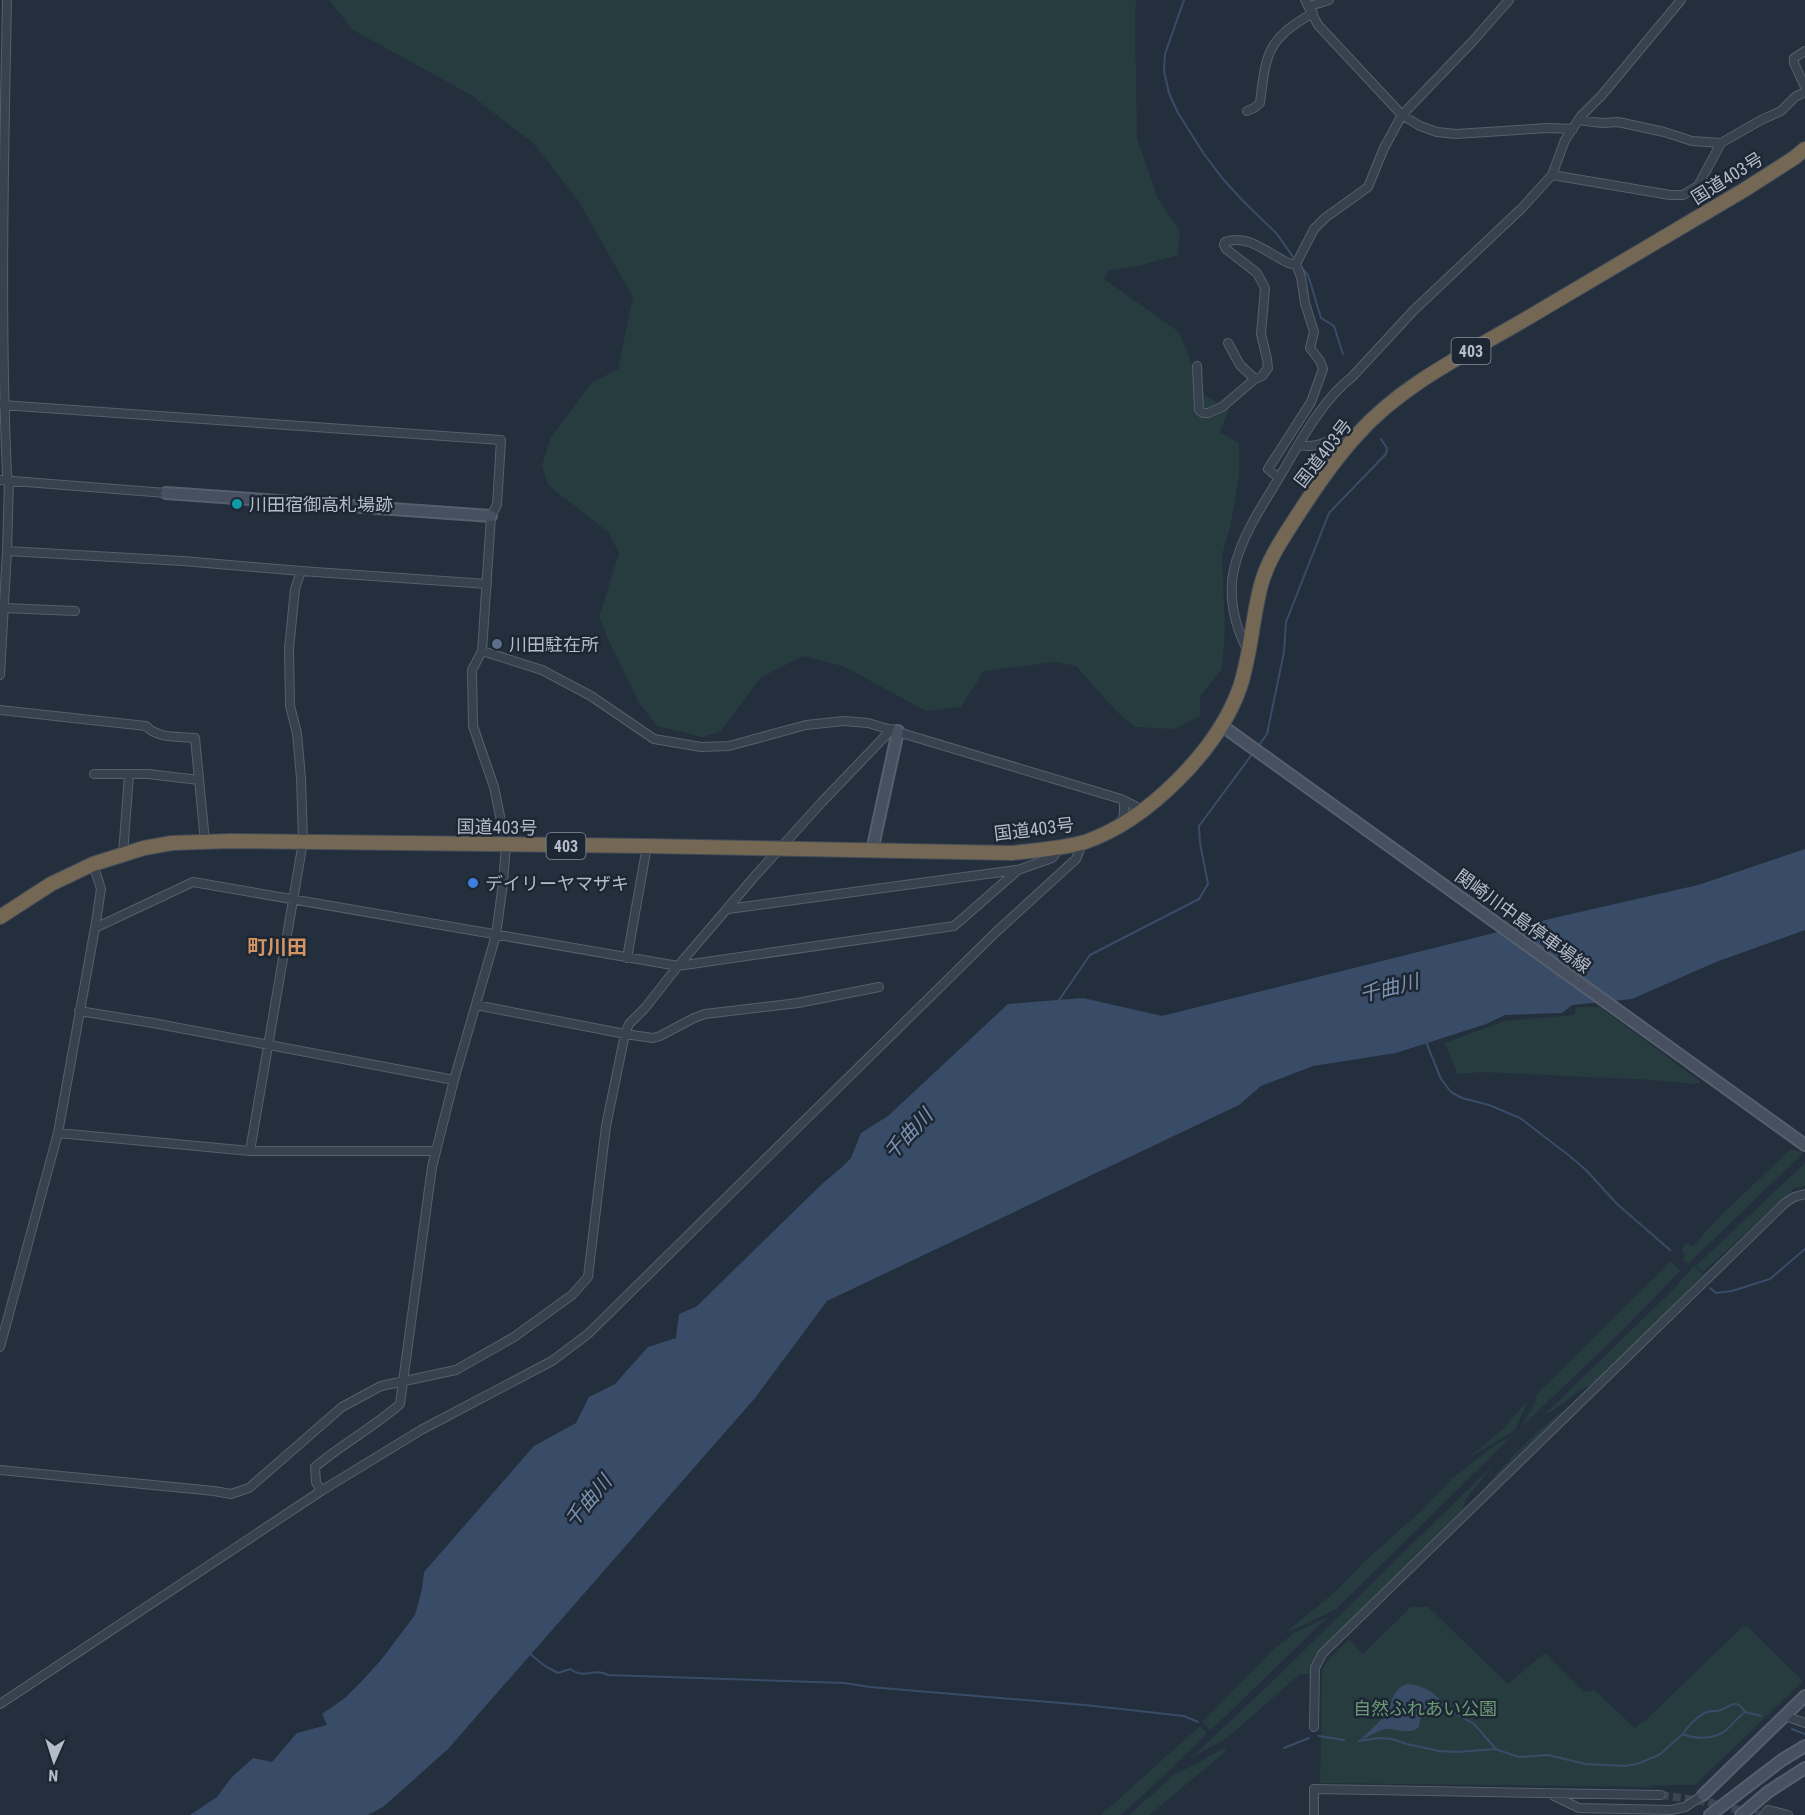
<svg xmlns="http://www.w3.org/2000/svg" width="1805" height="1815" font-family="'Roboto Condensed','Noto Sans JP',sans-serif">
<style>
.green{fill:#263c3f}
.water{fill:#394c67}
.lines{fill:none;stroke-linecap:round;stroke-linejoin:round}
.stream{stroke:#394c67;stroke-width:2}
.street-tunnel{stroke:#3a4453;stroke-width:8;stroke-dasharray:8 4;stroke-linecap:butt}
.street-casing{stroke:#565f6c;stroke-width:10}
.secondary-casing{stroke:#565f6c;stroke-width:14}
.highway-casing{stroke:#434c59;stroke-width:16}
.street{stroke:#38414e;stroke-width:8}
.secondary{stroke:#465061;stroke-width:10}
.highway{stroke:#746855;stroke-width:14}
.culture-dot{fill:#0f9aa8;stroke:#1d2633;stroke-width:2}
.service-dot{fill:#5c6f8a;stroke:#1d2633;stroke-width:2}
.shop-dot{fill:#3f7fe0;stroke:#1d2633;stroke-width:2}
.labels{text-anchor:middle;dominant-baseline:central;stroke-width:5;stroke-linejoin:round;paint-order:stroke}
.shield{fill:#1d2633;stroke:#878f9c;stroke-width:1.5}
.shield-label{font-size:16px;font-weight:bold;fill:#b4bcc9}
.street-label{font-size:18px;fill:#b4bcc9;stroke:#1d2633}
.poi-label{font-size:18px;fill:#b4bcc9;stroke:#1d2633;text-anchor:start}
.park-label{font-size:18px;fill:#6b9a76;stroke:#1d2633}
.neighbourhood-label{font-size:20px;font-weight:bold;fill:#d59563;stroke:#1d2633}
.water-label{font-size:20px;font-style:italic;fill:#7c92b1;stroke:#1d2633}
</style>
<rect width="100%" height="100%" fill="#242f3e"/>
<path class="green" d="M329,0H1136L1135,19L1137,138L1158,199L1180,231L1178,255L1142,265L1109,271L1104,279L1179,332L1205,396L1230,408L1220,432L1239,443V478L1230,527L1222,555L1225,628L1222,669L1200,696V716L1175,729L1135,727L1116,711L1076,666L1055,662L984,671L961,707L926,711L843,666L803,656L760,678L721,731L703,737L657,726L639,703L608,639L599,617L619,553L608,532L548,485L542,466L550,439L591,383L618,369L633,297L578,200L533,143L471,95L353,30Z
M1576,1007H1600L1701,1082L1693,1084L1654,1080L1482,1072L1458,1074L1445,1043L1505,1021L1574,1015Z
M1791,1149L1803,1153L1688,1264L1683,1259L1685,1255L1681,1250L1687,1243L1691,1246L1696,1243L1720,1216Z
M1805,1163V1186L1795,1188L1703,1272L1696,1266Z
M1671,1261L1680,1271L1622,1331L1520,1428L1535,1404L1536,1395Z
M1694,1266L1703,1274L1667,1313L1591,1385L1582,1389L1551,1412L1546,1413L1674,1289Z
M1528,1400L1515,1430L1467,1459L1503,1429Z
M1573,1403L1575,1404L1479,1494C1509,1459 1536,1430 1573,1403Z
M1511,1437L1336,1609L1298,1628L1286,1632L1335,1592L1366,1560L1420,1512L1453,1478L1498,1443Z
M1496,1462L1465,1500L1463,1510L1314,1656L1311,1674H1300L1227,1738L1191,1758L1278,1676Z
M1411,1607H1428L1508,1684L1545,1653L1584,1692L1594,1690L1635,1728L1647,1719L1741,1628L1747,1626L1803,1681L1695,1785H1648L1653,1787L1320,1783L1322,1671L1326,1662L1349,1640L1363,1654Z
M1328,1617L1213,1728L1210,1730L1202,1722L1274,1649L1294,1633Z
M1200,1726L1207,1733C1179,1761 1151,1789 1120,1815H1101Z
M1226,1748L1224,1753L1149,1815H1129L1176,1773L1197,1764L1221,1749Z"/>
<path class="water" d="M1805,849V930L1716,962L1632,999L1572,1005L1562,1013L1505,1015L1486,1024L1396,1053L1313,1066L1261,1086L1239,1105L827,1301L755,1398L448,1749L383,1807L368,1815H190L217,1797L231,1778L253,1758L272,1762L297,1733L327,1725L322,1714L345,1698L361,1682L381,1660L415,1615L422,1589L424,1572L534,1446L576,1423L589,1397L615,1384L648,1347L676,1338L679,1314L696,1307L822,1184L841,1168L851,1158L861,1133L888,1116L1008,1004L1083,998L1162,1016L1558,917L1698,885Z
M1407,1684C1425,1685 1437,1694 1447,1708L1425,1713L1420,1720L1419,1727C1409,1736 1398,1728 1386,1729C1378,1730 1367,1738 1359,1741C1367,1733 1376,1726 1383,1717C1394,1705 1389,1691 1407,1684Z"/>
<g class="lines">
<path class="stream" d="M1184,0L1165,54L1164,71L1169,93L1178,113L1204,154L1223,179L1243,201L1277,234L1293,257
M1302,268L1308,275L1321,318L1334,326L1343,354
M1257,748L1267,734L1284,652L1286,622L1329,513L1386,454L1387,448L1381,439
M1057,1003L1090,955L1199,899L1208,884L1200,843L1199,826L1253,753
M1426,1042L1441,1079L1451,1092L1462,1098L1489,1105L1520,1118L1571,1157L1586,1170L1617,1204L1670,1250
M1710,1288L1716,1293L1732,1291L1770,1279L1805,1249
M529,1653L545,1666L558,1673L570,1669C585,1680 593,1667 608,1675L844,1683L870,1687L1085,1705L1184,1716L1198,1722
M1444,1707L1474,1724L1495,1748
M1792,1729L1805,1734
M1683,1734C1687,1727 1698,1715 1707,1712C1711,1710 1717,1712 1721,1710C1731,1706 1737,1698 1745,1712
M1319,1736L1344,1740
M1359,1741L1379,1738L1392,1739L1407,1744L1439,1751L1457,1752L1495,1749L1519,1757L1548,1755L1585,1764L1625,1766L1637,1764L1659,1755L1683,1734C1694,1739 1711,1739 1722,1733C1730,1728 1737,1718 1745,1712L1761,1716
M1284,1748L1309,1738"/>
<path class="street-tunnel" d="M1661,1795L1708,1802L1759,1815"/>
<g class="street-casing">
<path id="street" d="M1305,0L1318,25L1402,115L1420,126L1437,132L1456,134L1548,128L1573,129
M1310,6L1329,0
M1805,51L1794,58V63L1805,87
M1247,111L1254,108L1260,103C1266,53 1267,39 1313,13
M1578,120L1602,123L1618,122L1664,132L1692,141L1721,143
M1552,175L1670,195H1683L1698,186L1721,143L1761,120L1781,111L1795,97L1805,92
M1228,343L1240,365L1255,379
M1197,366L1199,410L1203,413H1208L1222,407L1255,379L1262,376L1268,368L1267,359L1261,334L1265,288L1257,273L1226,249L1224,245L1225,242C1246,235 1261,248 1279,258C1285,261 1289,265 1296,264
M2,405L501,440L497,505L491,516L482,651L472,670L473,726L494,787L506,845L503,883L496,935L454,1080L432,1167L400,1404C374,1427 342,1444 315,1467L316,1482L321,1491
M1299,445C1318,449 1330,440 1347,431L1357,435
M1279,478L1268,469L1311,402L1323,369L1320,361L1310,348L1314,332L1305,303L1301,277L1296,264L1314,229L1325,218L1368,187L1384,148L1402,115L1473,41L1509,0
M0,480L166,493
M7,551L183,561L301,571L487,584
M4,608L75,611
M1247,649C1234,625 1228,595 1234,569C1242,535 1262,506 1279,478C1299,444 1321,401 1352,377L1414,310L1522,208L1552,175L1565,140L1581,116L1602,95L1681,0
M482,651L542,670L591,696L654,739L701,747L729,746L806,725L844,721L868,723L1121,799L1135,806L1141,811
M0,675L7,551L9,481L7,475C0,317 4,158 7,0
M0,710L146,726C158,739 178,736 195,738L205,841
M94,774H148L199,780
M1121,823L1124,814V801
M123,854L129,775
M728,909L1016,870
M95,928L193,882L678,966L954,926L1018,870L1052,858L1059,849
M627,958L647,846
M476,1005L625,1034L653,1038L660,1036L694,1018L705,1014L798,1003L879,987
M79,1011L153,1023L454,1080
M58,1133L250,1151H436
M250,1151L303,842L301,778L297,733L290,706L289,649L295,589L301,571
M0,1347L58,1133L96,922L101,889L93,864
M0,1470L214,1491L231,1494L249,1488L342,1407L381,1386L456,1370L514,1337L572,1295L588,1277L606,1126L625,1034L629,1024L645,1008L678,966L755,876L822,802L892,729
M0,1704L321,1491L421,1430L552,1361L588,1334L995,933L1076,859L1083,842
M1785,1716L1805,1723
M1314,1727L1315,1668L1322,1654L1785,1203L1794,1197L1805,1194
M1554,1796L1579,1808L1671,1810L1685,1807L1703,1795
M1314,1815V1789L1661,1795
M1764,1815L1768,1810L1788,1815"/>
</g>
<g class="secondary-casing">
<path id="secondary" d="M166,493L491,516
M1221,725L1805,1145
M872,851L898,731
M1703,1795L1805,1696
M1710,1815L1782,1760L1805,1746
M1741,1815L1768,1792L1805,1768"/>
</g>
<g class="highway-casing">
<path id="highway" d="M0,917L51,884L93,864L144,848L172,843L231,841L647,846L1012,853C1036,850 1061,849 1085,842C1148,820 1218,750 1240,687C1251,654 1252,619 1261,585C1268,559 1283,538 1297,516C1315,488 1334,460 1356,436C1400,386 1462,356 1519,323C1594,279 1669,235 1744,190L1794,158L1805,149"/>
</g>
<use href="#street" class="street"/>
<use href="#secondary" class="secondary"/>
<use href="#highway" class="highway"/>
</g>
<circle class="culture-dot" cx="237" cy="504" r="6"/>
<circle class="service-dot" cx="497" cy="644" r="6"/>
<circle class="shop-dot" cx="473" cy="883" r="6"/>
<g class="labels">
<g class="shield">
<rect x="1451.5" y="338" width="39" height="26" rx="4.5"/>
<rect x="546.5" y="833" width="39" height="26" rx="4.5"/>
</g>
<g class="shield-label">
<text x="1471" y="351">403</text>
<text x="566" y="846">403</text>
</g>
<g class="street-label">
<text transform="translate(1727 178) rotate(-32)">国道403号</text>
<text transform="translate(1323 453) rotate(-52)">国道403号</text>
<text transform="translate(497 827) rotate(1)">国道403号</text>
<text transform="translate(1034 829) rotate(-7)">国道403号</text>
<text transform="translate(1523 921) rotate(36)">関崎川中島停車場線</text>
</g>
<g class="poi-label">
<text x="249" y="504">川田宿御高札場跡</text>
<text x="509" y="644">川田駐在所</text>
<text x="485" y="883">デイリーヤマザキ</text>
</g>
<g class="park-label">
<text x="1425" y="1708">自然ふれあい公園</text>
</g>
<g class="neighbourhood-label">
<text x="277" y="947">町川田</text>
</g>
<g class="water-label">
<text transform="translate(1389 988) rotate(-14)">千曲川</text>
<text transform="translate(908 1134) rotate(-47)">千曲川</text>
<text transform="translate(588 1501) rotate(-50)">千曲川</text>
</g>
</g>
<g transform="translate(54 1761) rotate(183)" stroke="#1d2633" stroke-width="4.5" paint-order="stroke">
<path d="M0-4.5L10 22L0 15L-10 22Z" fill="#b4bcc9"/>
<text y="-9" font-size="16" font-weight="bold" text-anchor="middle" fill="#b4bcc9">N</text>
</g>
</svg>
